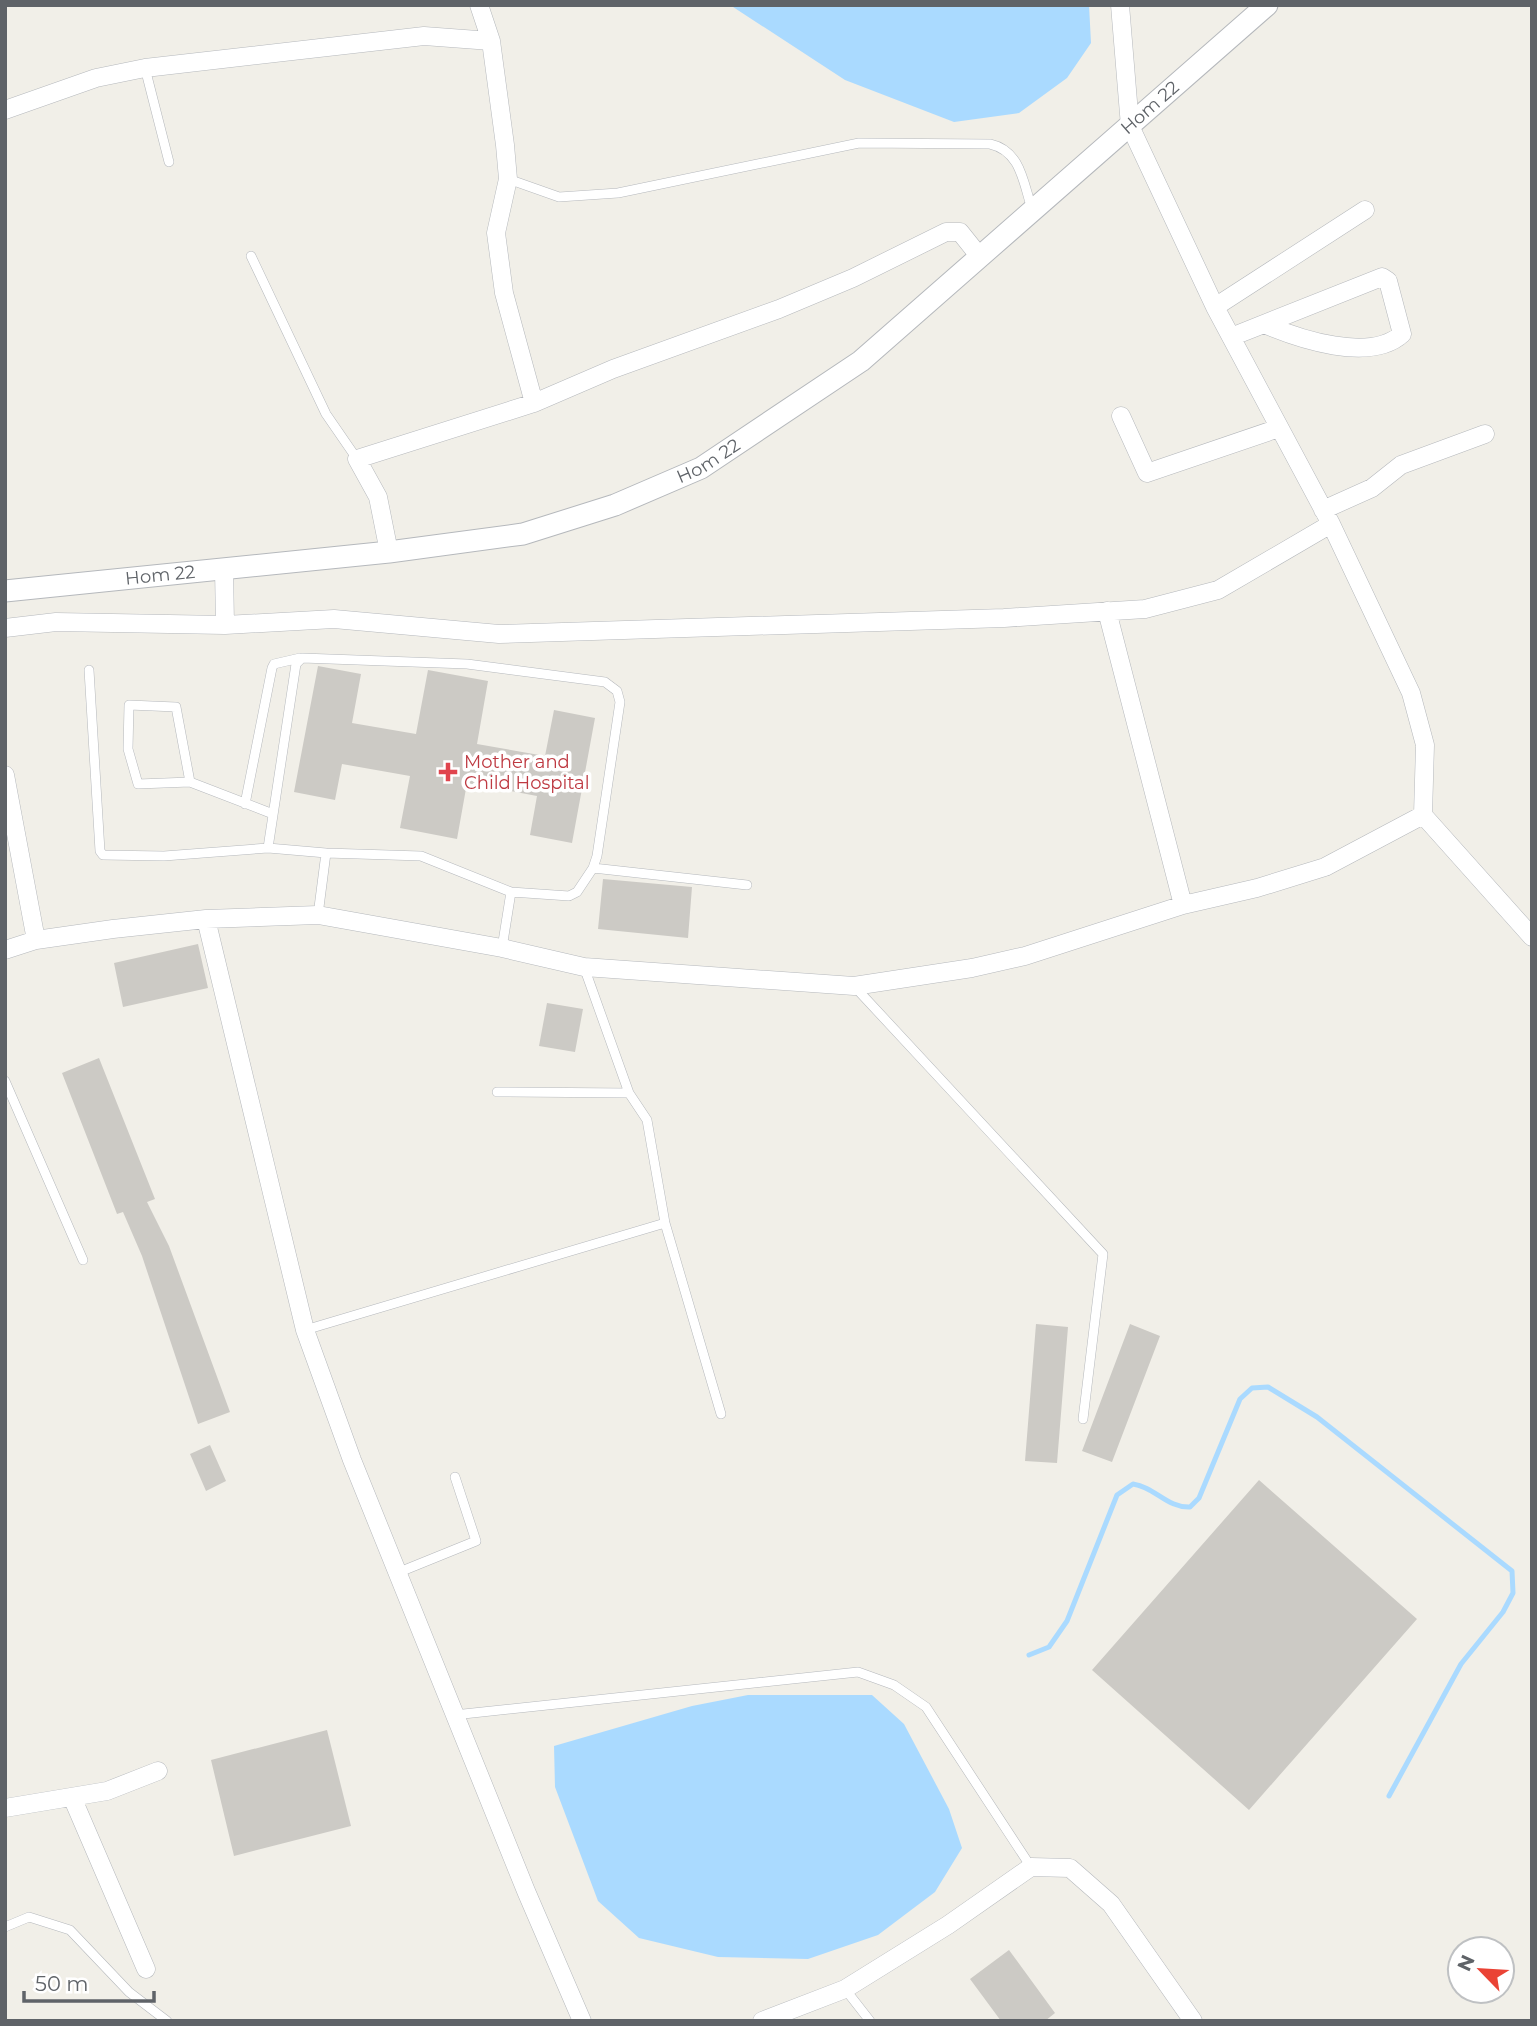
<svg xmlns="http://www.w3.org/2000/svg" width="1537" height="2026" font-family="Montserrat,sans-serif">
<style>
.water{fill:#aadaff}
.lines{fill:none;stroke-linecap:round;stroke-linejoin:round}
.stream{stroke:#aadaff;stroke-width:5}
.building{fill:#cccac5}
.service-casing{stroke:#b5b8bc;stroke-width:10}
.minor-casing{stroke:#b5b8bc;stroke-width:19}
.tertiary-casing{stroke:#b5b8bc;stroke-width:23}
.service{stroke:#fff;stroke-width:9}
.minor{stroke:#fff;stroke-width:18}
.tertiary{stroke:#fff;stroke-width:21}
.health-dot{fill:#e0444e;stroke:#fff;stroke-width:2.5}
.labels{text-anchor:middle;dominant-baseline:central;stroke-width:7;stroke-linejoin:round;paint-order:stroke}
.street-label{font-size:18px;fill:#5f6368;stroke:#fff}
.health-label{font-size:18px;fill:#be3a42;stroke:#fff;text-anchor:start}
</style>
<rect width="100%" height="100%" fill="#f1efe8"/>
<path class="water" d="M730,5H1089L1091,43L1067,78L1019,113L954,122L845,80Z
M748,1695H872L904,1724L949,1809L962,1848L935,1892L878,1935L808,1959L718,1957L639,1938L598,1901L555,1787L554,1746L692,1706Z"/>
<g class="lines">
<path class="stream" d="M1029,1655L1049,1647L1067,1621L1117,1495L1133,1484C1155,1487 1167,1508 1190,1507L1199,1498L1240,1399L1252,1388L1268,1387L1317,1417L1512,1571L1513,1593L1503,1612L1461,1664L1389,1796"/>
</g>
<path class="building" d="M318,666L361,674L352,723L416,734L428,670L488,681L477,744L545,756L554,710L595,718L572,843L530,835L537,796L467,783L457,839L400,828L410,776L342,764L335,800L294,792Z
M603,879L692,887L688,938L598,929Z
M198,944L208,988L123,1007L114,963Z
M547,1003L583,1009L575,1052L539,1046Z
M99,1058L155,1199L147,1202L169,1246L230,1412L198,1424L142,1256L123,1212L117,1214L62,1073Z
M1036,1324L1068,1327L1057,1463L1025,1461Z
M1130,1324L1160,1336L1112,1462L1082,1451Z
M210,1445L226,1481L206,1491L190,1454Z
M1259,1480L1417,1619L1249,1810L1092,1670Z
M327,1730L351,1826L234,1856L211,1760Z
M1009,1950L1055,2013L1045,2021H1001L970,1979Z"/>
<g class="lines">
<g class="service-casing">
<path id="service" d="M145,68L169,162
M508,179L559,197L618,193L859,143L990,144C1021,151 1023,182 1032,209
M251,256L326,414L357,459
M89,670L100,851L103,855L164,856L268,848
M190,782L138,784L128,749L129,705L176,707L190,782L273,814
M245,804L272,668L274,664L300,658
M326,853L268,848L296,664L302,658L467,664L605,682L617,691L620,702L597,856L593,868L577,892L569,896L511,892
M593,868L747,885
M318,915L326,853L421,856L511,892L502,948
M584,967L629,1093L647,1120L665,1223L721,1414
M854,986L1103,1254L1083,1419
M5,1081L83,1260
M497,1092L629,1093
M305,1330L665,1223
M397,1573L476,1541L455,1477
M454,1715L858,1672L894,1685L926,1707L1031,1867
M5,1927L29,1917L70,1930L129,1992L167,2021
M845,1989L870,2021"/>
</g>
<g class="minor-casing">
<path id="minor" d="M479,5L491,41L505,145L508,179L496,233L504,293L534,403
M1120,5L1130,126L1215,307L1331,524L1411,693L1425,745L1423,815L1532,937
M5,110L96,78L145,68L424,36L491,41
M1215,307L1365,210
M1231,337L1382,277L1388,281L1402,334C1370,363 1299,339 1264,324
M1121,416L1147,473L1279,428
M1323,510L1372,488L1401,465L1485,434
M389,552L378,497L357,459L534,403L613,369L779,309L853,278L946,232H960L980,257
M224,568L225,625
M1107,611L1183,905
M5,628L56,622L225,625L334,619L499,634L1004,618L1145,609L1218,590L1331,524
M5,775L36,940
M206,919L305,1330L352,1460L526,1891L582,2021
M5,950L36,940L113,929L206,919L318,915L502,948L584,967L854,986L972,968L1025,956L1183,905L1257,888L1325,867L1423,815
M72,1797L146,1969
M5,1808L107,1791L158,1771
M762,2021L845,1989L948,1925L1031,1867L1070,1868L1111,1904L1193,2021"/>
</g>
<g class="tertiary-casing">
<g id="tertiary">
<path id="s1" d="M5,591L389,552L523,534L615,505L701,468L861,361L1267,5"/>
</g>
</g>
<use href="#service" class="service"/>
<use href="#minor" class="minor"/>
<use href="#tertiary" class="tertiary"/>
</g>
<path class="health-dot" d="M444.5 761.5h7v7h7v7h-7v7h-7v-7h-7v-7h7z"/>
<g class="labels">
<g class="street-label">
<text stroke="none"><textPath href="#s1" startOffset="1288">Hom 22</textPath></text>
<text stroke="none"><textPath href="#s1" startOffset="721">Hom 22</textPath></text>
<text stroke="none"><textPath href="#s1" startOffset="156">Hom 22</textPath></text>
</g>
<g class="health-label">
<text x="464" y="762">Mother and<tspan x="464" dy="21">Child Hospital</tspan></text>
</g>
</g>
<rect width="1537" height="2026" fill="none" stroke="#5f6368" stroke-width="14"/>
<g transform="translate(1481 1970) rotate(295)"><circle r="33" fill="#ffffff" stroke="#bfc1c3" stroke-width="2"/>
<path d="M0-5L12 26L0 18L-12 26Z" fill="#ea4335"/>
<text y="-10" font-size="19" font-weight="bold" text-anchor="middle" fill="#5f6368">N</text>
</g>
<path d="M24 1991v10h130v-10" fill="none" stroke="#5f6368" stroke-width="3.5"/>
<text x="35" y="1991" font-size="21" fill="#5f6368" stroke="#ffffff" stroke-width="5" paint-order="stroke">50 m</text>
</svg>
